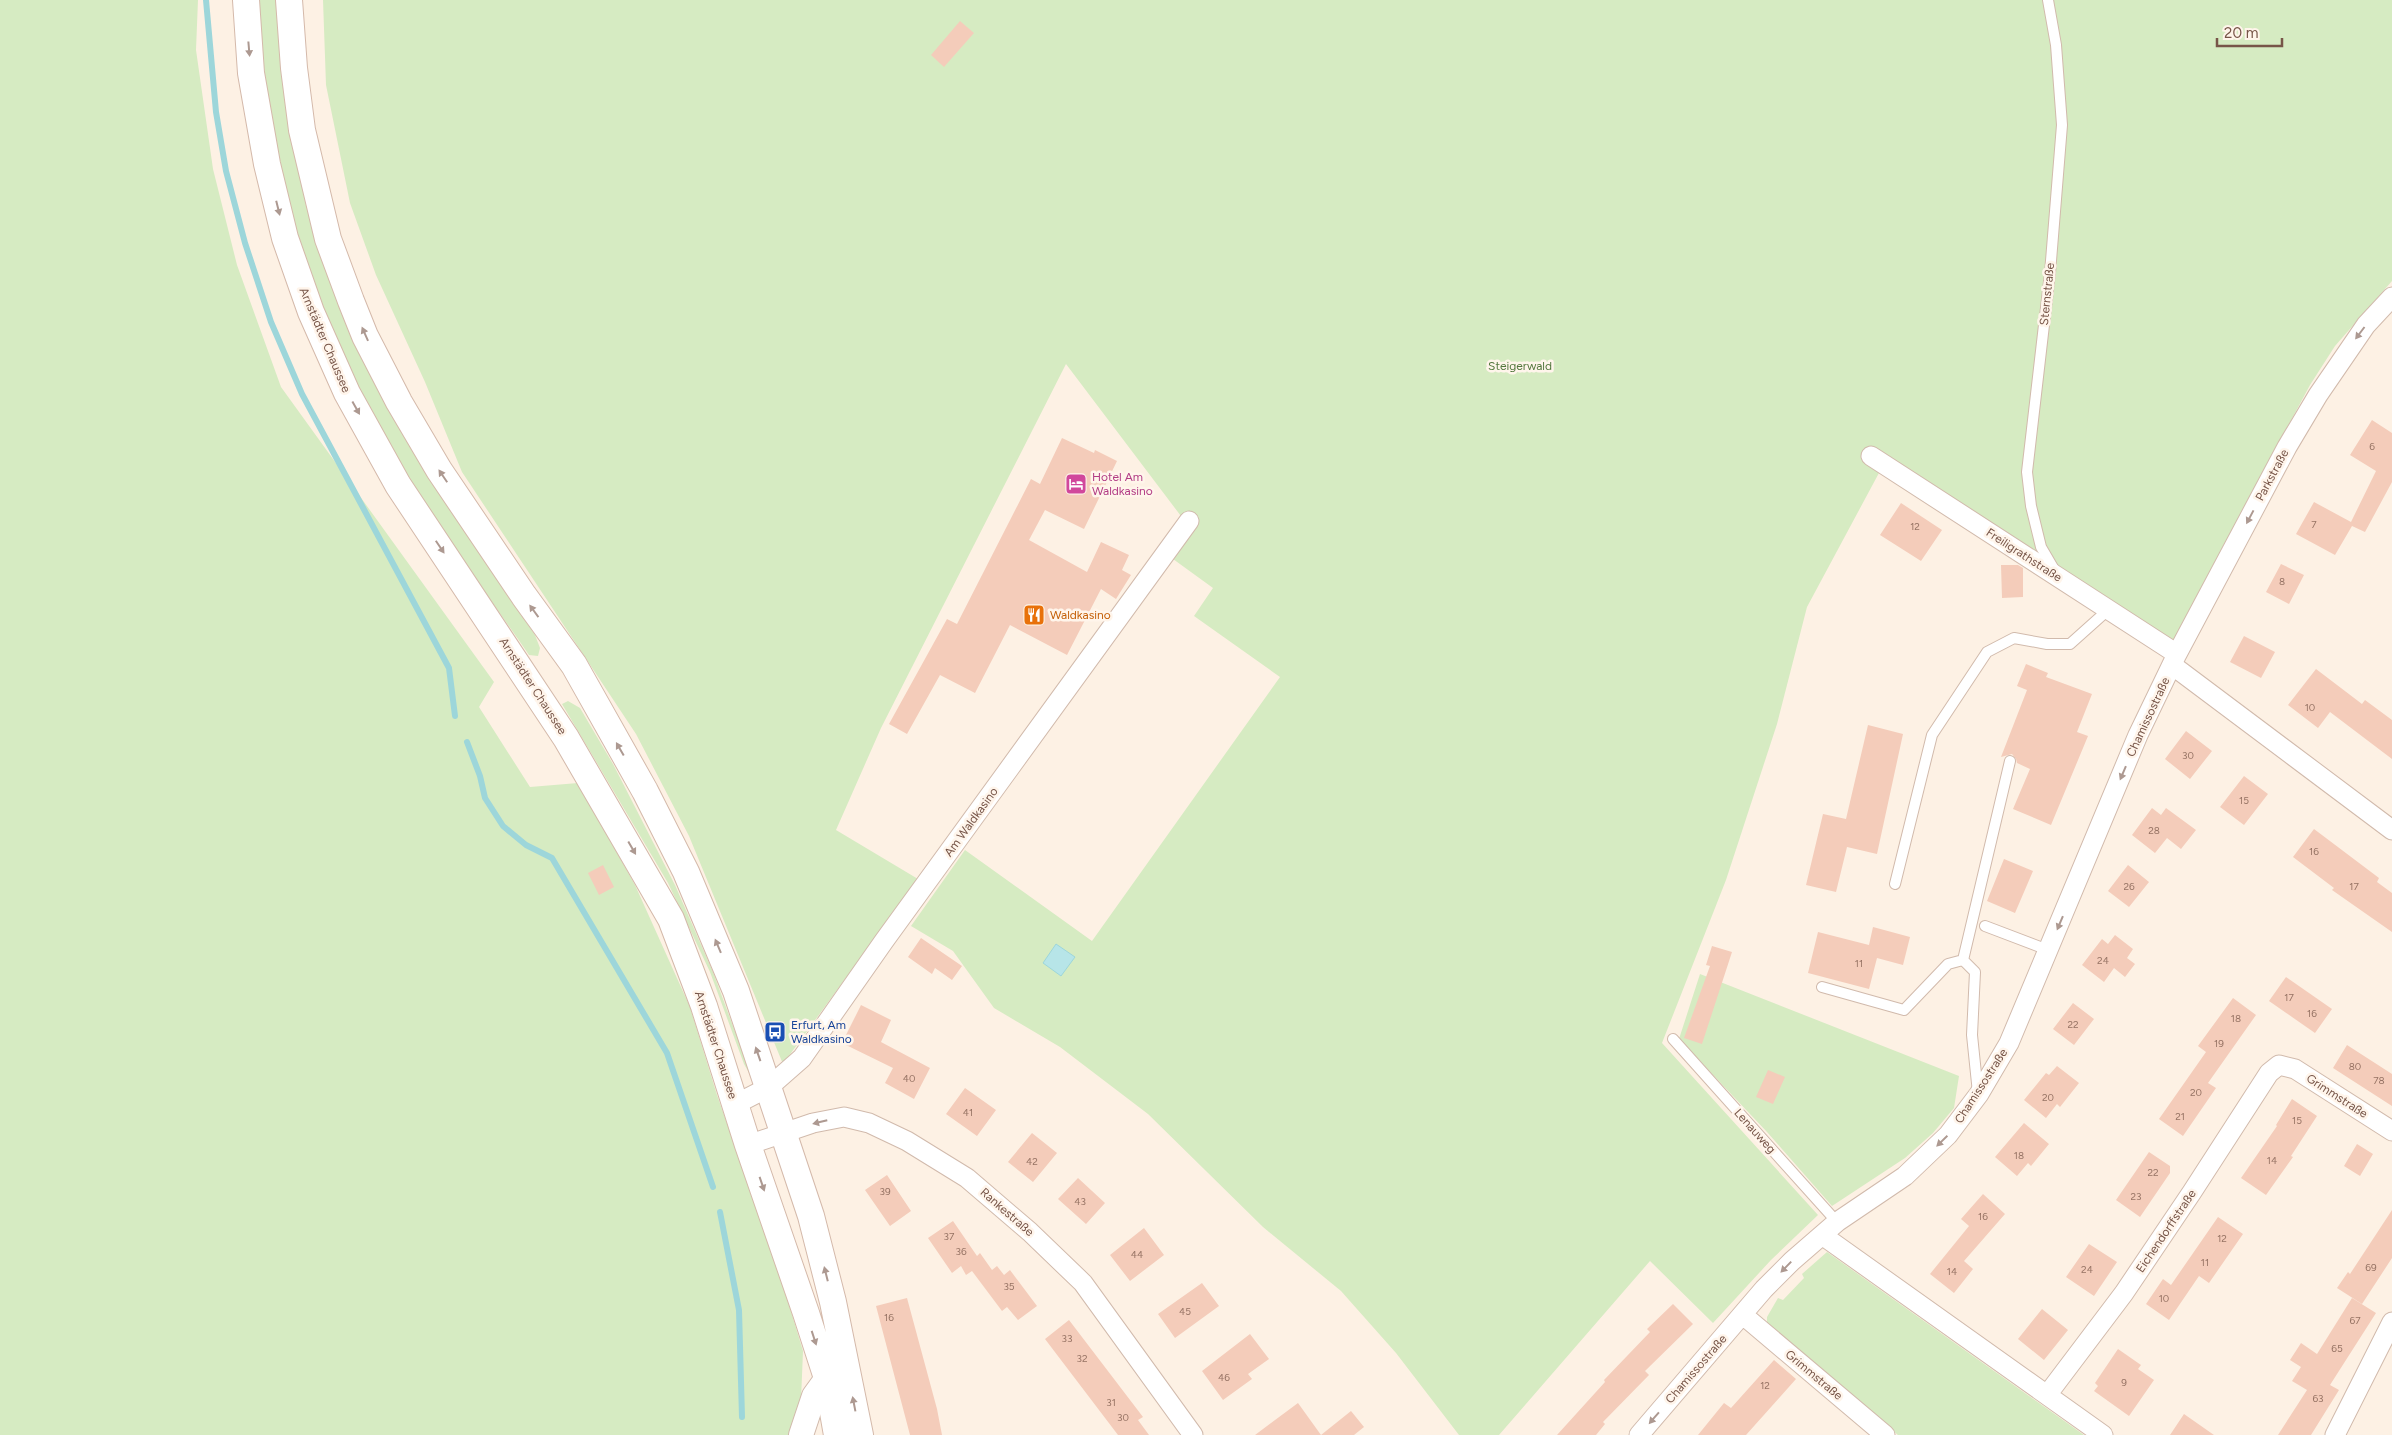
<svg xmlns="http://www.w3.org/2000/svg" width="2392" height="1435" font-family="Figtree,sans-serif">
<style>
.green{fill:#d6ebc2}
.water{fill:#b7e5e8;stroke:#9dd6da}
.lines{fill:none;stroke-linecap:round;stroke-linejoin:round}
.stream{stroke:#9dd6da;stroke-width:6}
.building{fill:#f4ccba}
.service-casing{stroke:#d1baac;stroke-width:12}
.minor-casing{stroke:#d1baac;stroke-width:21}
.tertiary-casing{stroke:#d1baac;stroke-width:26}
.secondary-casing{stroke:#d4b9aa;stroke-width:28}
.service{stroke:#fff;stroke-width:10}
.minor{stroke:#fff;stroke-width:19}
.tertiary{stroke:#fff;stroke-width:24}
.secondary{stroke:#fff;stroke-width:26}
.oneway{fill:#ad9991}
.labels{text-anchor:middle;dominant-baseline:central;stroke-width:5;stroke-linejoin:round;paint-order:stroke}
.number-label{font-size:10px;fill:#967364}
.street-label{font-size:12px;fill:#775548;stroke:#fff5eb}
.park-label{font-size:12px;fill:#53773d;stroke:#fff5eb}
.hotel-label{font-size:12px;fill:#b23c85;stroke:#fff5eb;text-anchor:start}
.food-label{font-size:12px;fill:#c56008;stroke:#fff5eb;text-anchor:start}
.transit-label{font-size:12px;fill:#164399;stroke:#fff5eb;text-anchor:start}
</style>
<rect width="100%" height="100%" fill="#fdf1e4"/>
<path class="green" d="M0,0H198L196,50L213,169L237,265L281,387L494,682L479,707L530,787L578,783L635,885L690,1007L717,1095L778,1268L803,1351L801,1400L788,1435H0Z
M257,0H278L288,112L306,206L333,290L411,448L535,635L540,648L538,656L529,655C461,557 390,460 340,351C289,240 267,120 257,0Z
M323,0H2392V281L2335,346L2310,385L2171,644L1887,458L1807,607L1777,724L1726,880L1662,1043L1818,1215L1771,1260L1713,1323L1650,1261L1499,1435H1459L1396,1353L1341,1291L1263,1227L1148,1114L1060,1047L994,1008L953,951L911,926L965,850L1092,941L1280,677L1194,616L1213,588L1173,559L1193,532L1066,364L881,728L836,830L918,879L783,1064L689,836L636,734L462,472L425,382L376,275L350,203L326,85Z
M568,701L580,708L613,764L675,885L713,972L753,1080L744,1064L710,972L668,883L562,704Z
M1700,974L1959,1076L1954,1108L1933,1133L1905,1158L1832,1206L1767,1132L1679,1039Z
M1827,1252L2084,1435H1898L1767,1326V1317L1778,1298L1783,1300L1804,1278L1802,1274Z"/>
<path class="water" d="M1056,944L1075,957L1061,976L1043,963Z"/>
<g class="lines">
<path class="stream" d="M206,0L216,112L226,171L245,243L271,322L302,394L449,668L455,716
M467,742L480,776L485,798L503,826L526,845L552,858L667,1053L713,1187
M720,1212L739,1310L742,1417"/>
</g>
<path class="building" d="M960,21L974,33L944,67L931,55Z
M2372,420L2392,433V482L2365,532L2352,526L2335,555L2296,534L2314,502L2351,522L2376,471L2350,455Z
M1062,438L1094,453L1095,450L1117,461L1084,529L1045,510L1029,540L1087,572L1101,542L1129,555L1122,570L1131,575L1116,599L1101,589L1067,655L1010,625L975,693L940,675L907,734L889,724L947,619L957,624L1031,479L1040,484Z
M1901,503L1942,530L1921,561L1880,535Z
M2281,564L2304,575L2289,604L2266,592Z
M2001,565H2018L2023,568V597L2002,598Z
M2244,636L2275,652L2261,678L2230,662Z
M2026,664L2048,673L2046,677L2092,694L2077,732L2088,736L2051,825L2013,809L2030,769L2017,763L2016,759L2012,754L2001,757L2027,690L2017,686Z
M2316,669L2362,704L2365,700L2392,720V759L2330,712L2318,728L2288,705Z
M1868,725L1903,734L1877,854L1847,847L1836,892L1806,885L1823,814L1846,819Z
M2186,731L2212,751L2190,779L2165,759Z
M2244,776L2268,794L2244,825L2220,807Z
M2152,808L2161,815L2166,808L2196,830L2181,849L2167,838L2155,853L2132,835Z
M2314,829L2379,878L2377,882L2392,893V932L2332,890L2334,888L2293,857Z
M2004,859L2033,871L2015,913L1987,901Z
M603,865L614,887L599,895L588,873Z
M2128,865L2149,882L2129,907L2108,891Z
M1873,927L1910,937L1903,965L1877,958L1869,989L1808,973L1818,932L1869,945Z
M2115,935L2133,949L2127,958L2135,964L2125,977L2114,968L2104,982L2082,965L2102,939L2108,944Z
M921,938L962,966L952,980L935,968L932,974L908,957Z
M1712,946L1732,952L1702,1044L1684,1038L1710,966L1706,965Z
M2286,977L2332,1009L2315,1033L2269,1001Z
M2233,998L2256,1015L2208,1083L2216,1088L2183,1136L2159,1119L2206,1052L2198,1046Z
M2073,1003L2094,1019L2074,1045L2053,1029Z
M861,1005L891,1020L881,1042L930,1068L914,1099L885,1083L893,1068L842,1043Z
M2347,1045L2392,1074V1106L2333,1068Z
M2057,1066L2079,1083L2060,1107L2057,1104L2046,1118L2024,1100L2046,1073L2049,1075Z
M1768,1070L1785,1077L1773,1104L1756,1097Z
M965,1088L996,1110L977,1136L946,1114Z
M2292,1099L2317,1116L2291,1156L2293,1157L2266,1195L2241,1178L2277,1126L2276,1125Z
M2024,1123L2049,1144L2031,1166L2028,1163L2017,1176L1995,1157Z
M1032,1133L1057,1153L1033,1182L1008,1162Z
M2357,1144L2373,1154L2360,1176L2344,1166Z
M2149,1152L2170,1166V1173L2140,1217L2116,1200Z
M887,1175L911,1211L890,1226L865,1190Z
M1078,1178L1105,1203L1086,1224L1058,1199Z
M1983,1194L2005,1214L1964,1261L1973,1269L1954,1293L1930,1274L1969,1226L1961,1219Z
M2392,1210V1258L2362,1304L2337,1288L2348,1272L2350,1274Z
M2218,1217L2243,1234L2209,1283L2199,1276L2169,1320L2146,1304L2163,1279L2171,1285Z
M953,1221L977,1256L980,1253L992,1270L997,1266L1004,1275L1010,1270L1037,1306L1018,1320L1007,1307L1002,1311L972,1271L966,1275L961,1266L952,1273L928,1238Z
M1144,1228L1164,1255L1130,1281L1110,1255Z
M2089,1244L2117,1262L2094,1296L2066,1277Z
M1202,1283L1219,1306L1175,1338L1158,1314Z
M907,1298L937,1409L942,1435H910L876,1306Z
M2352,1298L2376,1313L2330,1385L2339,1390L2311,1435H2278L2307,1390L2292,1381L2301,1367L2290,1360L2301,1343L2317,1354Z
M1673,1304L1693,1324L1645,1371L1649,1375L1603,1422L1605,1424L1596,1435H1557L1605,1382L1604,1380L1650,1332L1647,1329Z
M2042,1309L2068,1330L2044,1360L2018,1339Z
M1069,1320L1143,1417L1138,1420L1149,1435H1118L1045,1339Z
M1250,1334L1269,1359L1248,1374L1252,1379L1223,1400L1202,1371Z
M2118,1349L2141,1365L2138,1369L2154,1380L2129,1416L2094,1391L2098,1386L2095,1383Z
M1774,1360L1796,1379L1746,1435H1698L1724,1403L1731,1408Z
M1298,1403L1321,1435L1351,1411L1364,1427L1354,1435H1255Z
M2184,1414L2214,1435H2170Z"/>
<g class="lines">
<g class="service-casing">
<path id="service" d="M2048,0L2056,45L2062,125L2050,273L2027,472L2031,506L2041,547L2055,571
M1895,884L1932,735L1987,652L2014,638L2047,644H2070L2108,610
M1985,926L2048,950
M1822,987L1904,1010L1948,964L1963,960
M1673,1039L1837,1222
M1978,1093L1972,1035L1975,972L1963,960L2010,761"/>
</g>
<g class="minor-casing">
<path id="minor" d="M1871,456L2177,654
M2172,665L2392,830
M736,1104L769,1087L802,1058L884,941L1189,521
M748,1145L813,1123L844,1117L869,1123L907,1141L967,1178L1030,1232L1083,1283L1193,1435
M1822,1235L2103,1435
M1743,1315L1885,1435
M2047,1395L2124,1293L2192,1192L2269,1073L2279,1065L2295,1069L2392,1131
M1639,1435L1764,1289L1792,1261L1837,1222L1905,1176L1948,1135L1979,1094L2009,1043L2138,735L2177,654L2287,447L2318,395L2366,325L2392,297
M2335,1435L2392,1322"/>
</g>
<g class="tertiary-casing">
<path id="tertiary" d="M801,1435L814,1396L827,1378L841,1374"/>
</g>
<g class="secondary-casing">
<path id="secondary" d="M246,0L251,73L267,164L285,238L311,312L347,393L398,485L566,738L671,919L704,1006L748,1145L806,1313L827,1378L837,1435
M289,0L294,68L302,130L328,239L351,301L365,336L399,402L439,470L524,596L574,665L645,791L686,872L736,991L811,1216L833,1302L860,1435"/>
</g>
<use href="#service" class="service"/>
<use href="#minor" class="minor"/>
<use href="#tertiary" class="tertiary"/>
<use href="#secondary" class="secondary"/>
</g>
<defs><path id="oneway-solid" d="M-6-.8H1V-3.2L6.5 0L1 3.2V.8H-6Z" transform="scale(1.25)"/></defs>
<g class="oneway">
<use href="#oneway-solid" transform="translate(249 49) rotate(85)"/>
<use href="#oneway-solid" transform="translate(278 208) rotate(76)"/>
<use href="#oneway-solid" transform="translate(2360 333) rotate(127)"/>
<use href="#oneway-solid" transform="translate(365 334) rotate(-114)"/>
<use href="#oneway-solid" transform="translate(356 408) rotate(61)"/>
<use href="#oneway-solid" transform="translate(443 476) rotate(-124)"/>
<use href="#oneway-solid" transform="translate(2250 517) rotate(118)"/>
<use href="#oneway-solid" transform="translate(440 547) rotate(56)"/>
<use href="#oneway-solid" transform="translate(534 611) rotate(-126)"/>
<use href="#oneway-solid" transform="translate(620 749) rotate(-120)"/>
<use href="#oneway-solid" transform="translate(2123 773) rotate(113)"/>
<use href="#oneway-solid" transform="translate(632 848) rotate(60)"/>
<use href="#oneway-solid" transform="translate(2060 923) rotate(113)"/>
<use href="#oneway-solid" transform="translate(718 946) rotate(-113)"/>
<use href="#oneway-solid" transform="translate(758 1054) rotate(-109)"/>
<use href="#oneway-solid" transform="translate(820 1122) rotate(166)"/>
<use href="#oneway-solid" transform="translate(1942 1141) rotate(136)"/>
<use href="#oneway-solid" transform="translate(762 1184) rotate(71)"/>
<use href="#oneway-solid" transform="translate(1786 1267) rotate(134)"/>
<use href="#oneway-solid" transform="translate(826 1274) rotate(-104)"/>
<use href="#oneway-solid" transform="translate(814 1338) rotate(72)"/>
<use href="#oneway-solid" transform="translate(854 1404) rotate(-101)"/>
<use href="#oneway-solid" transform="translate(1654 1418) rotate(131)"/>
</g>
<defs>
<g id="hotel-square" transform="scale(1.125)"><rect x="-9" y="-9" width="18" height="18" rx="4" fill="#d1479c" stroke="#fff5eb"/><path d="M-6-4.5h1.5V1H6V5H4.5V3h-9V5H-6ZM-4 0a1.8 1.8 0 1 1 3.6 0ZM.5 0V-2.5h3Q6-2.5 6 0Z" fill="#fff"/></g>
<g id="restaurant-square" transform="scale(1.125)"><rect x="-9" y="-9" width="18" height="18" rx="4" fill="#e8710a" stroke="#fff5eb"/><path d="M-5-6h1v4h1v-4h1v4h1v-4h1v5L-1.5 .5V6h-2V.5L-5-1ZM5-6V6H3V1.5H1.5Q1.5-4 5-6Z" fill="#fff"/></g>
<g id="bus-square" transform="scale(1.125)"><rect x="-9" y="-9" width="18" height="18" rx="4" fill="#1a4fb4" stroke="#fff5eb"/><path d="M-5-6H5V4H4V6H2V4H-2V6H-4V4H-5ZM-3.5-4V0h7V-4ZM-3.5 1.2v1.5H-2V1.2ZM2 1.2v1.5H3.5V1.2Z" fill="#fff"/></g>
</defs>
<g fill-rule="evenodd">
<use href="#hotel-square" x="1076" y="484"/>
<use href="#restaurant-square" x="1034" y="615"/>
<use href="#bus-square" x="775" y="1032"/>
</g>
<g class="labels">
<g class="number-label">
<text x="2372" y="446">6</text>
<text x="2314" y="524">7</text>
<text x="1915" y="526">12</text>
<text x="2282" y="581">8</text>
<text x="2310" y="707">10</text>
<text x="2188" y="755">30</text>
<text x="2244" y="800">15</text>
<text x="2154" y="830">28</text>
<text x="2314" y="851">16</text>
<text x="2129" y="886">26</text>
<text x="2354" y="886">17</text>
<text x="2103" y="960">24</text>
<text x="1859" y="963">11</text>
<text x="2289" y="997">17</text>
<text x="2312" y="1013">16</text>
<text x="2236" y="1018">18</text>
<text x="2073" y="1024">22</text>
<text x="2219" y="1043">19</text>
<text x="2355" y="1066">80</text>
<text x="909" y="1078">40</text>
<text x="2379" y="1080">78</text>
<text x="2196" y="1092">20</text>
<text x="2048" y="1097">20</text>
<text x="968" y="1112">41</text>
<text x="2180" y="1116">21</text>
<text x="2297" y="1120">15</text>
<text x="2019" y="1155">18</text>
<text x="2272" y="1160">14</text>
<text x="1032" y="1161">42</text>
<text x="2153" y="1172">22</text>
<text x="885" y="1191">39</text>
<text x="2136" y="1196">23</text>
<text x="1080" y="1201">43</text>
<text x="1983" y="1216">16</text>
<text x="949" y="1236">37</text>
<text x="2222" y="1238">12</text>
<text x="961" y="1251">36</text>
<text x="1137" y="1254">44</text>
<text x="2205" y="1262">11</text>
<text x="2371" y="1267">69</text>
<text x="2087" y="1269">24</text>
<text x="1952" y="1271">14</text>
<text x="1009" y="1286">35</text>
<text x="2164" y="1298">10</text>
<text x="1185" y="1311">45</text>
<text x="889" y="1317">16</text>
<text x="2355" y="1320">67</text>
<text x="1067" y="1338">33</text>
<text x="2337" y="1348">65</text>
<text x="1082" y="1358">32</text>
<text x="1224" y="1377">46</text>
<text x="2124" y="1382">9</text>
<text x="1765" y="1385">12</text>
<text x="2318" y="1398">63</text>
<text x="1111" y="1402">31</text>
<text x="1123" y="1417">30</text>
</g>
<g class="street-label">
<text transform="translate(2047 294) rotate(-84)">Sternstraße</text>
<text transform="translate(325 340) rotate(67)">Arnstädter Chaussee</text>
<text transform="translate(2272 475) rotate(-62)">Parkstraße</text>
<text transform="translate(2024 555) rotate(33)">Freiligrathstraße</text>
<text transform="translate(533 686) rotate(57)">Arnstädter Chaussee</text>
<text transform="translate(2148 717) rotate(-65)">Chamissostraße</text>
<text transform="translate(971 822) rotate(-54)">Am Waldkasino</text>
<text transform="translate(716 1045) rotate(72)">Arnstädter Chaussee</text>
<text transform="translate(1981 1086) rotate(-57)">Chamissostraße</text>
<text transform="translate(2337 1096) rotate(33)">Grimmstraße</text>
<text transform="translate(1755 1131) rotate(48)">Lenauweg</text>
<text transform="translate(1007 1212) rotate(41)">Rankestraße</text>
<text transform="translate(2166 1231) rotate(-56)">Eichendorffstraße</text>
<text transform="translate(1696 1369) rotate(-49)">Chamissostraße</text>
<text transform="translate(1814 1375) rotate(40)">Grimmstraße</text>
</g>
<g class="park-label">
<text x="1520" y="366">Steigerwald</text>
</g>
<g class="hotel-label">
<text x="1092" y="477">Hotel Am<tspan x="1092" dy="14">Waldkasino</tspan></text>
</g>
<g class="food-label">
<text x="1050" y="615">Waldkasino</text>
</g>
<g class="transit-label">
<text x="791" y="1025">Erfurt, Am<tspan x="791" dy="14">Waldkasino</tspan></text>
</g>
</g>
<path d="M2217 38v8h65v-8" fill="none" stroke="#775548" stroke-width="2.5"/>
<text x="2224" y="38" font-size="15" fill="#775548" stroke="#fff5eb" stroke-width="4" paint-order="stroke">20 m</text>
</svg>
